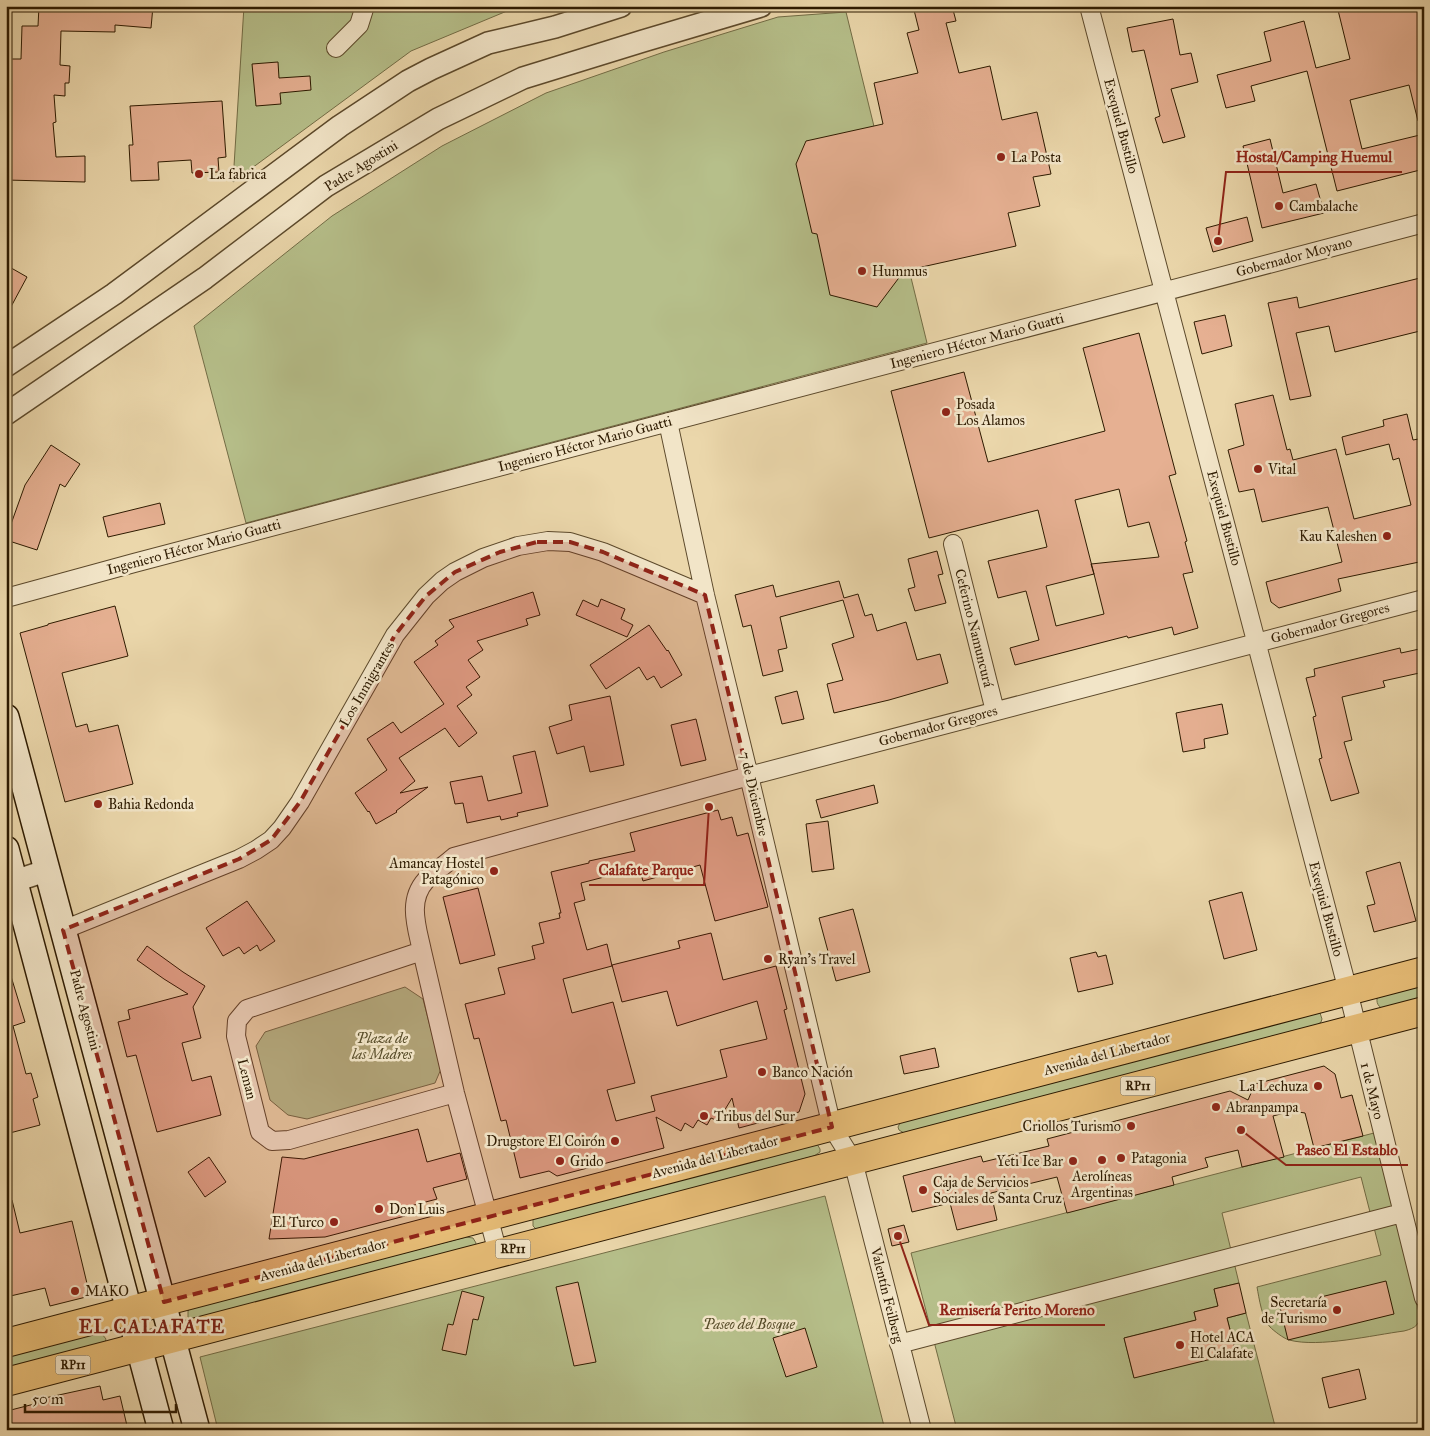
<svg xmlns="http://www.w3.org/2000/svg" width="1430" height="1436" font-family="'IM FELL Great Primer',serif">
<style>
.green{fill:#b6bf8a;stroke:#726c45}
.building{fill:#e6b092;stroke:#2d1a00;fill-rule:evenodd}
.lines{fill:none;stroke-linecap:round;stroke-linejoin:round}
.minor-casing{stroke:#5c492b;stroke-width:20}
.tertiary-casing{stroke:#5c492b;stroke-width:24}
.secondary-casing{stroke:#2d1a00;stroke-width:28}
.primary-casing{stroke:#2d1a00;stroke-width:30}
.minor{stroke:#f2e5c8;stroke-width:18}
.tertiary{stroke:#f2e5c8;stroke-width:21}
.secondary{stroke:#f2e5c8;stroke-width:25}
.primary{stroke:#e6bc76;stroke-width:28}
.marked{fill:#8f2418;fill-opacity:0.2;stroke:#8f2418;stroke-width:4;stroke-dasharray:10 6;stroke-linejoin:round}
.poi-dot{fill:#8f2418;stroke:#f2e5c8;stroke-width:2}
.labels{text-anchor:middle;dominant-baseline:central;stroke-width:5;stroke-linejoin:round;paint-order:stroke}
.shield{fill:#f2e5c8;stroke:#68573c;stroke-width:1}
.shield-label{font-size:12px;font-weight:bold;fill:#2d1a00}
.street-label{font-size:14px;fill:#2d1a00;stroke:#f2e5c8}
.poi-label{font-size:14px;fill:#2d1a00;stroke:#f2e5c8;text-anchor:start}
.park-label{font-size:14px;font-style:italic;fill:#564c29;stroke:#f2e5c8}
.district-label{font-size:19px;font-weight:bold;letter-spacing:1px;fill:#7a1f14;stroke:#f2e5c8}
.leader{fill:none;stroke:#8f2418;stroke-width:2}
.callout-dot{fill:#8f2418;stroke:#f2e5c8;stroke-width:2}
.callout-label{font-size:15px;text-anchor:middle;font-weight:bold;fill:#8f2418;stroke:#f2e5c8;stroke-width:5;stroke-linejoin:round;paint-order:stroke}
</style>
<rect width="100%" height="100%" fill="#ebd7ab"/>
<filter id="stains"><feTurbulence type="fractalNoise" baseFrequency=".004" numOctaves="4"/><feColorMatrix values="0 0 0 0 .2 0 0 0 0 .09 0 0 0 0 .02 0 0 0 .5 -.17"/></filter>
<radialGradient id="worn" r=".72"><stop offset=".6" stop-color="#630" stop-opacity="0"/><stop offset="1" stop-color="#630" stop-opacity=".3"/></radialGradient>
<path class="green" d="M244,6H519L411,51L233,182Z
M846,12L927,343L246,523L194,326L332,216L442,146L546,93L664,52L778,17Z
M1424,981V1000L1383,1009C1377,1006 1375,1000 1379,994Z
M405,987L423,999L441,1069L435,1083L307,1119L288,1115L270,1100L256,1046L265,1032Z
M1316,1012L1320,1013L1322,1019L1321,1022L1316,1026L904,1133L899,1130L898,1127L901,1121Z
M1374,1133L1419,1312C1421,1324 1416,1328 1404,1331C1373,1335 1319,1348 1289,1340C1283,1338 1274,1331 1270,1327C1262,1319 1259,1298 1257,1287L1381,1255L1361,1177L1222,1213L1239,1283L1214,1289L1218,1306L1194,1312L1196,1320L1124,1338L1134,1377L1236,1352L1227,1318L1246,1313L1276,1430H957L911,1253Z
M817,1144L820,1149V1152L814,1156L543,1230H537L533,1226V1220L535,1218Z
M825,1196L885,1430H218L200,1357Z
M466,1237L473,1238L476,1243L475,1246L192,1321L188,1317V1311L190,1309L198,1306Z
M96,1333L102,1334L106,1339L105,1342L6,1371V1357Z"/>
<path class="building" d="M39,6L131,9V6H153L151,28L115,25V32L61,31L60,65L70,66L69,83H65V96L54,95L56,122L53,123L56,157L85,156V182L6,180V59H21L22,26H38Z
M913,6H952L956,21L946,23L959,73L990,66L1002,120L1037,112L1051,174L1033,177L1040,206L1008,213L1016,246L904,271L877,307L830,295L817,234L812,233L796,164L806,141L883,124L874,83L918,73L907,33L919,30Z
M1337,6H1424V120L1418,121L1409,85L1350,100L1362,149L1424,134V169L1337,191L1307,71L1251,86L1255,101L1226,108L1217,75L1271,61L1264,32L1304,21L1316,68L1350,59Z
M1173,19L1180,55L1191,53L1198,82L1171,89L1185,137L1163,143L1155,118L1160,116L1144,50L1132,52L1127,28Z
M278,62L279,78L310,76L311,90L280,93L281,104L256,106L252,64Z
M222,101L226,157L218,158L219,172L192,173L191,160L158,162L159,180L131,181L129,145H133L130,106Z
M1270,139L1283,193L1316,184L1324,213L1262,228L1243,146Z
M1247,217L1253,241L1213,252L1206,228Z
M6,265L27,277L6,316Z
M1424,277V330L1335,352L1329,326L1296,333L1311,396L1290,400L1268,303L1297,297L1299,308Z
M1225,315L1232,346L1202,354L1194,322Z
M1139,333L1176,474L1169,476L1187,541L1185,542L1193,572L1183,574L1198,628L1174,635L1172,627L1128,638L1127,636L1015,665L1010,648L1039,640L1026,591L998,598L988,561L1047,547L1038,510L929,538L891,391L964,372L988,462L1105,431L1083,348ZM1119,489L1128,527L1149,522L1159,557L1091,564L1094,574L1075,500ZM1094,574L1104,614L1056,626L1046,586Z
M1273,395L1287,450L1290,449L1293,460L1336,449L1354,519L1411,505L1399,458L1393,460L1389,444L1346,455L1342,437L1384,426L1383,420L1407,414L1413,440L1424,438V561L1338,579L1341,591L1279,608L1271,602L1266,582L1342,562L1328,507L1262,522L1254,489L1239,492L1228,450L1244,445L1235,404Z
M51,445L80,464L65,487L60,484L37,550L6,540V538L25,485Z
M160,503L165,524L108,537L103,517Z
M937,551L943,574L938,575L946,603L915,611L908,589L915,587L908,559Z
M839,581L844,598L858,594L865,616L872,614L877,631L906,622L917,660L940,654L948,683L889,700L834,713L827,684L843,680L832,644L854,637L843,600L780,617L787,648L778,650L783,671L763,676L751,625L743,627L735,595L773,585L776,597Z
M533,592L540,615L526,619L528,625L477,641L483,650L468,660L480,677L466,687L472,695L457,706L477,733L459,747L445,728L399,758L415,781L400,793L428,787L396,811L397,812L376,824L369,811L368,812L355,793L387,770L367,739L393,722L401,733L444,704L414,662L438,645L435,641L454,627L449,620Z
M601,599L625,609L621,619L633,625L627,637L576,615L583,600L598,607Z
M115,606L128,656L62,673L76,727L87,724L89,732L118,725L133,784L65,802L20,633L48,625V624Z
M649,625L667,651L668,650L682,675L661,688L654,676L647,680L639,667L606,689L590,665Z
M1400,648L1401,653L1424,648V672L1383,681L1385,687L1342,697L1352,740L1344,742L1359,793L1331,801L1319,759L1322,758L1313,717L1316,716L1306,678L1315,676L1314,669Z
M797,691L804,719L782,724L775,697Z
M610,696L624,765L590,772L584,746L557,754L549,727L572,720L569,705Z
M1222,704L1228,734L1204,739L1205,748L1183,752L1176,713Z
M696,719L706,760L681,766L671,725Z
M535,751L548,806L517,813L518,816L501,820L500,816L467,823L463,803L455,804L450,782L482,776L488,801L522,793L513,756Z
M874,785L878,803L821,818L816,800Z
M718,810L721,820L732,817L737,836L748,833L768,907L715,921L700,865L643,881L639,868L581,883L585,900L574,903L587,950L607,944L612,966L563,979L572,1013L613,1002L635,1083L607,1090L616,1121L655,1111L651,1096L727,1077L720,1050L767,1039L757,1001L677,1026L667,991L622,1002L612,965L680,948L678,941L711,933L723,980L776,966L787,1009L784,1010L805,1094L799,1112L739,1128L732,1098L718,1121L711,1118L707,1125L698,1120L693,1128L685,1123L681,1131L656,1117L664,1148L557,1176L549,1171L520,1178L506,1120L501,1121L479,1038L474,1039L465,1004L505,994L498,968L535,959L532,946L544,943L539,923L560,918L559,913H561L551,872L589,863V861L635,851L630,833Z
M828,821L834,869L812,872L806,824Z
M1400,862L1416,921L1374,932L1367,906L1375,904L1366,872Z
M478,888L495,955L460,964L443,897Z
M1242,892L1257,950L1224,959L1209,901Z
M247,901L275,941L260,951L257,945L244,954L239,947L223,956L206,928Z
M853,909L870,972L836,981L819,918Z
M147,946L183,972L205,986L193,1007L201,1038L182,1043L192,1081L211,1076L221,1115L157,1132L136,1055L127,1057L118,1022L130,1019L128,1010L188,994L164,979L137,960Z
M1096,952L1098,957L1106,955L1113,984L1078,992L1070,958Z
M6,973H10L25,1022L13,1026L26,1074L31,1073L38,1097L33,1099L40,1125L6,1134Z
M935,1048L939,1067L904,1074L900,1056Z
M1324,1066L1335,1074L1341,1098L1352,1095L1363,1136L1314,1148L1305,1113L1292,1111L1273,1116L1284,1157L1242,1167L1238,1150L1205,1158L1208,1167L1172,1177L1174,1185L1067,1213L1057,1177L991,1193L997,1220L957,1230L950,1203L912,1212L903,1176L981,1156L983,1162L1049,1146L1047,1139L1230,1091L1248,1100L1255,1084Z
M418,1129L427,1162L460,1153L467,1179L433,1188L437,1199L403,1208L405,1216L325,1237L269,1239L282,1157L304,1159Z
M209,1157L226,1182L205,1197L188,1172Z
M12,1200L20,1233L72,1221L90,1296L50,1306L45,1288L6,1297V1201Z
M904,1225L909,1242L892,1246L888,1229Z
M1386,1281L1394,1314L1288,1340L1280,1307Z
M578,1282L596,1362L574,1366L556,1287Z
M1239,1283L1246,1313L1227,1318L1236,1353L1134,1378L1124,1338L1196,1320L1194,1312L1218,1306L1214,1289Z
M462,1291L484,1297L478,1320L473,1319L466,1355L442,1350L448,1324L453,1325Z
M805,1328L817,1367L786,1377L773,1338Z
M1359,1369L1366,1399L1329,1408L1322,1378Z
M100,1386L103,1400L120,1396L128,1430H11L7,1411L46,1401L45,1398Z"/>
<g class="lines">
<g class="minor-casing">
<path id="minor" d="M1089,6L1348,991L1424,1298
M336,48L359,25L365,6
M668,422L705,595L749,776L832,1127L853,1161L922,1430
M953,544L995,711
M6,598L134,563L1424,223
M63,930L239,859L256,850L271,840L282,828L300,802L395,635L426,596L442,581L455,572L483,558L518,546L548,541L570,542L603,552L705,595
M422,951L455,1093L498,1253
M455,1093L289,1140L272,1141L260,1132L236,1036L237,1021L247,1009L422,951C417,927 407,901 426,880C434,872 445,865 454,857L749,776L1424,599
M899,1344L1402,1213"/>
</g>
<g class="tertiary-casing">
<path id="tertiary" d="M6,366L114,294L340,126L408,81L431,69L488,43L555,27L621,6
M6,414L205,278L326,186L438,119L523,78L643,41L761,6
M6,884L48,870"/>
</g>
<g class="secondary-casing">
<path id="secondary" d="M6,717L197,1430
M6,849L161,1430"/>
</g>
<g class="primary-casing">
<path id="primary" d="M6,1343L1424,971
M6,1382L1424,1011"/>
</g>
<use href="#minor" class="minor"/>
<use href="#tertiary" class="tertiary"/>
<use href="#secondary" class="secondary"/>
<use href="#primary" class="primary"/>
</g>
<path class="marked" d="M537,542H570L603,552L705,595L832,1127L164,1302L63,930L239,859L271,840L300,802L395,635L426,596L455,572L500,552Z"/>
<g class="poi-dot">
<circle cx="1001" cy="157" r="5"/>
<circle cx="199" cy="174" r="5"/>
<circle cx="1279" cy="206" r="5"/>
<circle cx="862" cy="271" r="5"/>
<circle cx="946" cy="412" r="5"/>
<circle cx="1258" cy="469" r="5"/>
<circle cx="1387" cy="536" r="5"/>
<circle cx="98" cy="804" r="5"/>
<circle cx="494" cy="871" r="5"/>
<circle cx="768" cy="959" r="5"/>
<circle cx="762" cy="1072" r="5"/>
<circle cx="1318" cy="1086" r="5"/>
<circle cx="1216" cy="1107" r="5"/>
<circle cx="704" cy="1116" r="5"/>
<circle cx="1131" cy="1126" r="5"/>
<circle cx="615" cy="1141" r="5"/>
<circle cx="1121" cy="1158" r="5"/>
<circle cx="1102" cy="1160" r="5"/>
<circle cx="560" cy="1161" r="5"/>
<circle cx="1073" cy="1161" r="5"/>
<circle cx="923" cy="1190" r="5"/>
<circle cx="379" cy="1209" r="5"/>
<circle cx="334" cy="1222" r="5"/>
<circle cx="75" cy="1291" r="5"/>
<circle cx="1337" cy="1310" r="5"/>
<circle cx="1180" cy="1345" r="5"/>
</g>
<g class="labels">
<g class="shield">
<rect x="1120.5" y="1076.5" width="35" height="19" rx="4"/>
<rect x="495.5" y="1239.5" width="35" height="19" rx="4"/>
<rect x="55.5" y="1355.5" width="35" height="19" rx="4"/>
</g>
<g class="shield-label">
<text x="1138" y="1086">RP11</text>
<text x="513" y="1249">RP11</text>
<text x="73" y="1365">RP11</text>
</g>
<g class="street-label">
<text transform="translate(1121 126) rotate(75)">Exequiel Bustillo</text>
<text transform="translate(361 166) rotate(-32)">Padre Agostini</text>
<text transform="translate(1294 257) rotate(-15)">Gobernador Moyano</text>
<text transform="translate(977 341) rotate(-15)">Ingeniero Héctor Mario Guatti</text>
<text transform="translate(585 444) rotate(-15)">Ingeniero Héctor Mario Guatti</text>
<text transform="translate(1224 518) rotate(75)">Exequiel Bustillo</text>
<text transform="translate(194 547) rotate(-15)">Ingeniero Héctor Mario Guatti</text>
<text transform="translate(1330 623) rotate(-15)">Gobernador Gregores</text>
<text transform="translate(974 628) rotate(76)">Ceferino Namuncurá</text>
<text transform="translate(367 684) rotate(-60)">Los Inmigrantes</text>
<text transform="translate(938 726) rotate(-15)">Gobernador Gregores</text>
<text transform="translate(754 794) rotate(77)">7 de Diciembre</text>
<text transform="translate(1326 909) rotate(75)">Exequiel Bustillo</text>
<text transform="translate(85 1010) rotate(75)">Padre Agostini</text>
<text transform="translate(1107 1054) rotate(-15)">Avenida del Libertador</text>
<text transform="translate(247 1079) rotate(76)">Leman</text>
<text transform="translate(1372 1091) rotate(76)">1 de Mayo</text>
<text transform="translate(715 1157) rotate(-15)">Avenida del Libertador</text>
<text transform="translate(323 1260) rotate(-15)">Avenida del Libertador</text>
<text transform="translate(887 1295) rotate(76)">Valentín Feilberg</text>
</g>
<g class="poi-label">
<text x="1011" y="157">La Posta</text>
<text x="209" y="174">La fabrica</text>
<text x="1289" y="206">Cambalache</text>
<text x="872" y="271">Hummus</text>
<text x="956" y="404">Posada<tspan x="956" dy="16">Los Alamos</tspan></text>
<text x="1268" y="469">Vital</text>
<text x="1377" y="536" text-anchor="end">Kau Kaleshen</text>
<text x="108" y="804">Bahia Redonda</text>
<text x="484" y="863" text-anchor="end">Amancay Hostel<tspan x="484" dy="16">Patagónico</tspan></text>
<text x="778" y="959">Ryan's Travel</text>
<text x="772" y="1072">Banco Nación</text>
<text x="1308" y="1086" text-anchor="end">La Lechuza</text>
<text x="1226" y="1107">Abranpampa</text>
<text x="714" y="1116">Tribus del Sur</text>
<text x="1121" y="1126" text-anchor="end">Criollos Turismo</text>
<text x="605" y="1141" text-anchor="end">Drugstore El Coirón</text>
<text x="1131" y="1158">Patagonia</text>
<text x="570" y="1161">Grido</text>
<text x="1063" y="1161" text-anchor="end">Yeti Ice Bar</text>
<text x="1102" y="1176" text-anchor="middle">Aerolíneas<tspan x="1102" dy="16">Argentinas</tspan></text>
<text x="933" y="1182">Caja de Servicios<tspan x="933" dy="16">Sociales de Santa Cruz</tspan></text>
<text x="389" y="1209">Don Luis</text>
<text x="324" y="1222" text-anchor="end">El Turco</text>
<text x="85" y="1291">MAKO</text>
<text x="1327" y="1302" text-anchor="end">Secretaría<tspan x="1327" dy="16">de Turismo</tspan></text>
<text x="1190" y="1337">Hotel ACA<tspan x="1190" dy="16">El Calafate</tspan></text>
</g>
<g class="park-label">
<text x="382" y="1038">Plaza de<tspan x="382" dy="16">las Madres</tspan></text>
<text x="749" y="1324">Paseo del Bosque</text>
</g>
<g class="district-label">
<text x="152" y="1326">EL CALAFATE</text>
</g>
</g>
<path class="leader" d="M1218 241L1226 172H1402M709 807L704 885H589M1241 1130L1286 1165H1408M898 1236L929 1325H1105"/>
<g class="callout-dot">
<circle cx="1218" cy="241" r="5"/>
<circle cx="709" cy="807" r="5"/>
<circle cx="1241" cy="1130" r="5"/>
<circle cx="898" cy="1236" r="5"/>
</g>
<g class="callout-label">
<text x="1314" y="162">Hostal/Camping Huemul</text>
<text x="646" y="875">Calafate Parque</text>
<text x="1347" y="1155">Paseo El Establo</text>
<text x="1017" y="1315">Remisería Perito Moreno</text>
</g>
<rect width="1430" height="1436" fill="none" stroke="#ebd7ab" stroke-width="25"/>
<rect x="8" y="8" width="1415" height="1421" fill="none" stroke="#2d1a00" stroke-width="2.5"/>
<rect x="12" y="12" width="1405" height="1411" fill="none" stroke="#2d1a00"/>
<path d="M25 1404v8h151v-8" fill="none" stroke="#2d1a00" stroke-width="2.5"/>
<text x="32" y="1404" font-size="15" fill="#2d1a00" stroke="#f2e5c8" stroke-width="4" paint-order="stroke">50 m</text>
<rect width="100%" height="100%" filter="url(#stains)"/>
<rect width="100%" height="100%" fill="url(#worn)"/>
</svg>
